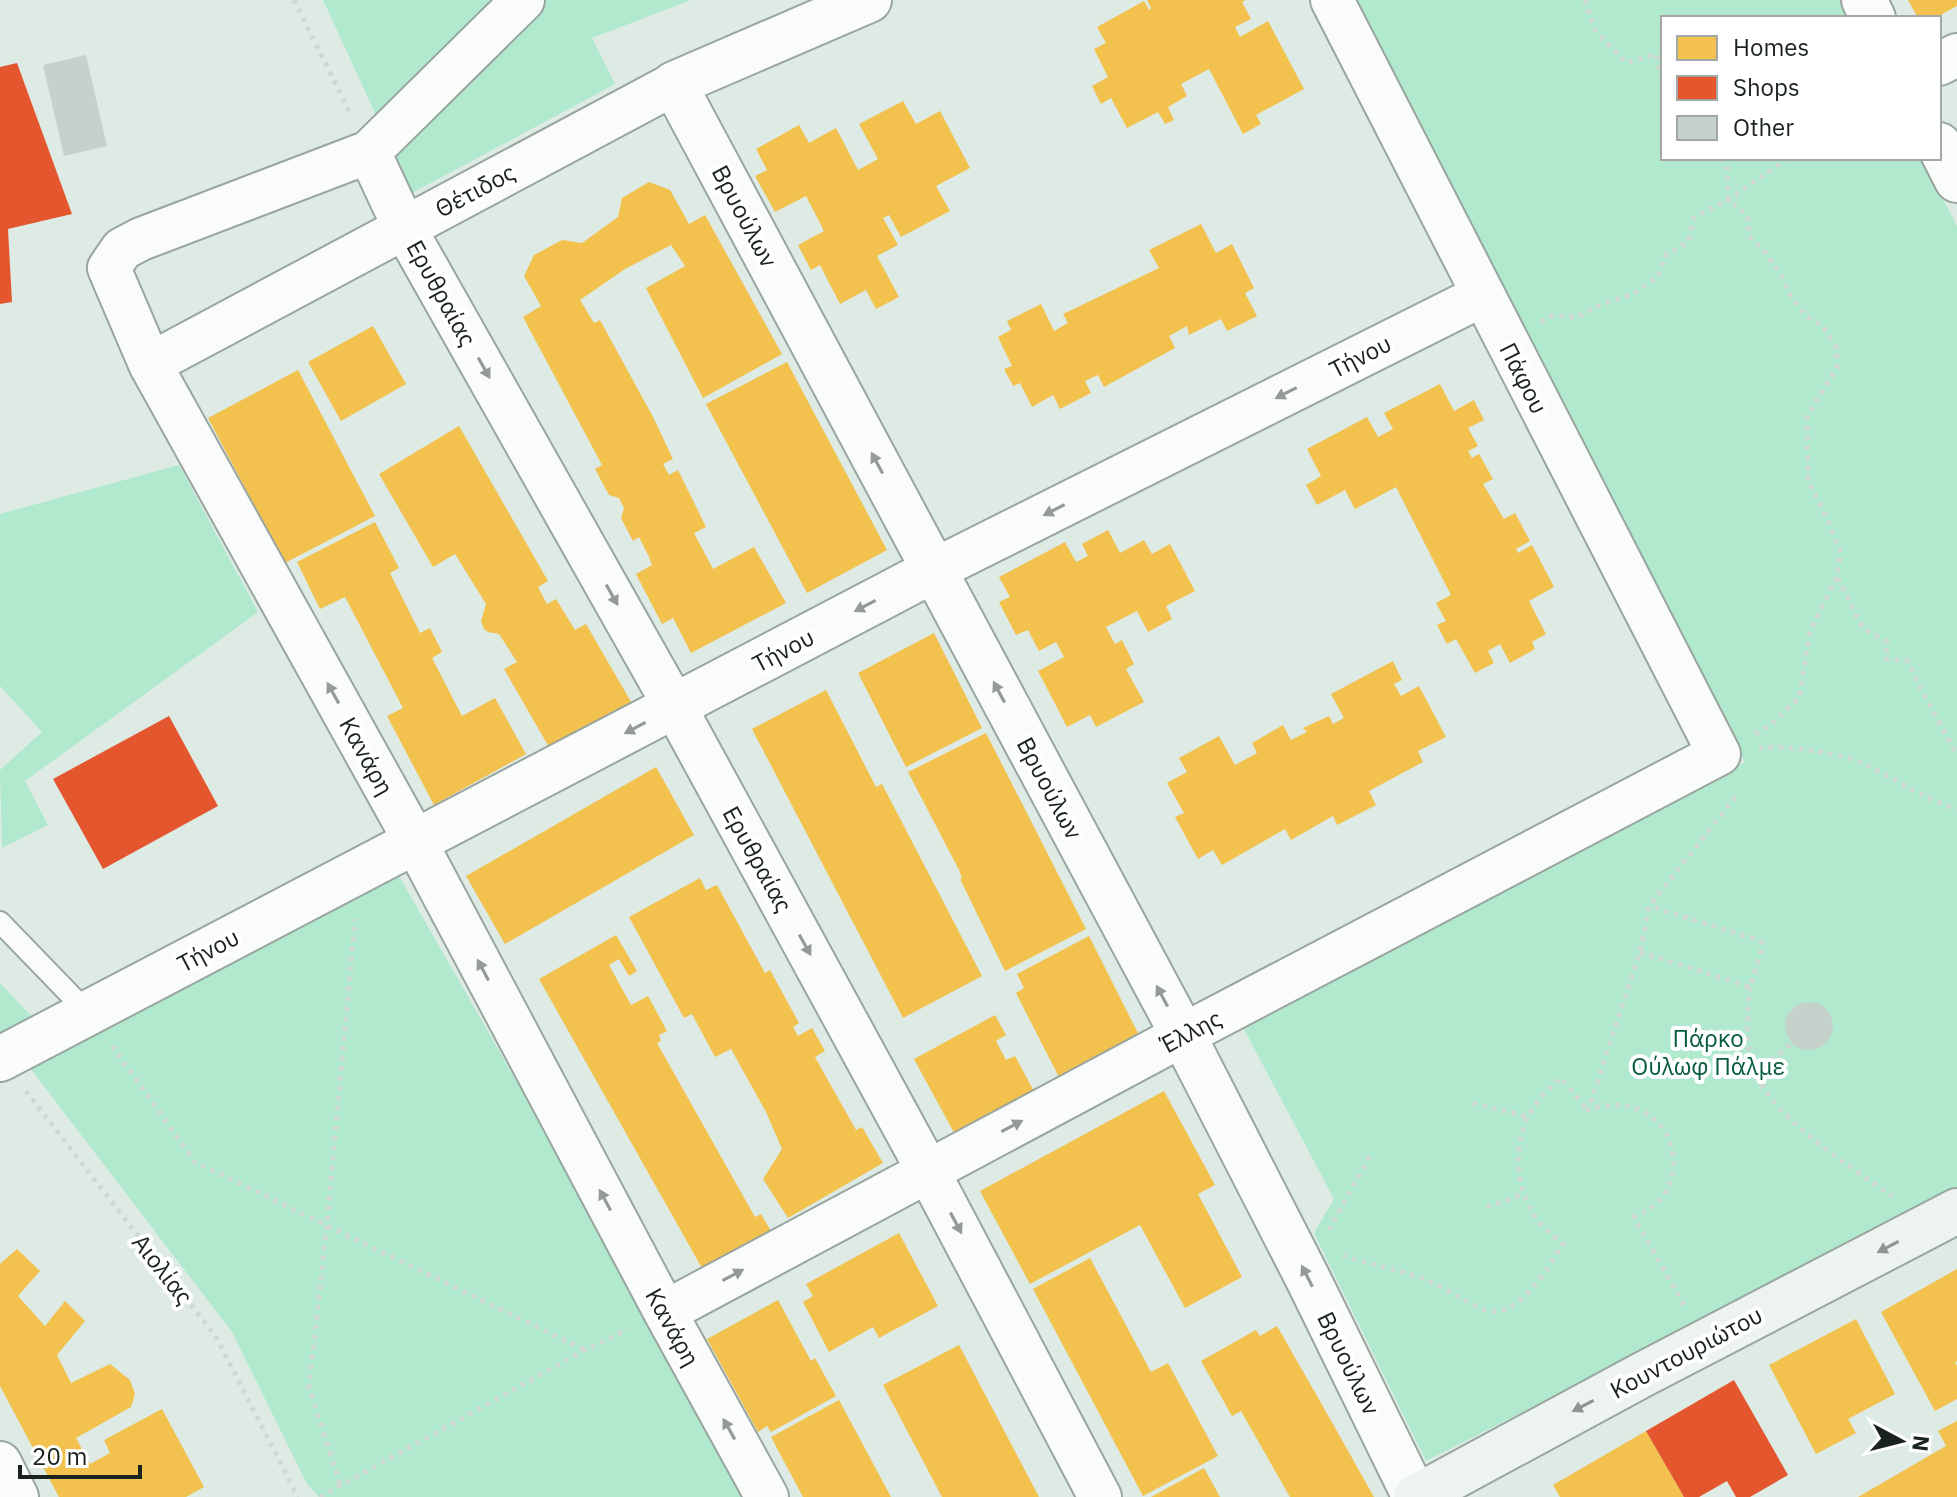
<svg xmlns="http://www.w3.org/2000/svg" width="1957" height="1497" font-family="'IBM Plex Sans',sans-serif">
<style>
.green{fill:#b0e9cd}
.homes{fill:#f2c14e}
.shops{fill:#e4572e}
.building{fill:#c5d1cb}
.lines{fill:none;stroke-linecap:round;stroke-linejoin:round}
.service-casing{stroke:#99a59f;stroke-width:24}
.minor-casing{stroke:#99a59f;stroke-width:46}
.tertiary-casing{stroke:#99a59f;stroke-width:48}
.secondary-casing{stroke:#99a59f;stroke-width:48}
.path{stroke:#d1d6d3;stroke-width:5;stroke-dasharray:4 6;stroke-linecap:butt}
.service{stroke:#fafcfb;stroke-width:20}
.minor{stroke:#fafcfb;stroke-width:42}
.tertiary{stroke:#fafcfb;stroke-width:44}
.secondary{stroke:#edf3f0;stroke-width:44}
.oneway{fill:#959a98}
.oneway2{fill:#8e9592}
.labels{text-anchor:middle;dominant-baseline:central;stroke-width:8;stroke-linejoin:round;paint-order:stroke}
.street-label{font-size:24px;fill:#1a231e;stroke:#fff}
.park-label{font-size:24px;fill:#065c3d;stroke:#fff}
</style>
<rect width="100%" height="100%" fill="#ddebe4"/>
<path class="green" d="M323,0H691L592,38L615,84L412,193Z
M1352,0H1839L1848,18H1663V158H1921L1957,226V1192L1426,1461L1314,1233L1334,1199L1244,1029L1745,762Z
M179,465L258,612L25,781L48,825L2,848L0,770L42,732L0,686V514Z
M399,876L754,1497H319L307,1484L232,1332L27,1064Z
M0,983L34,1019L0,1036Z"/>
<path class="homes" d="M1147,0H1246L1242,2L1251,19L1235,27L1240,37L1268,21L1304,89L1256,115L1261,124L1243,134L1209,69L1181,84L1187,96L1168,107L1174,120L1165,124L1158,112L1127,128L1111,98L1101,104L1092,86L1108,77L1094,49L1106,43L1097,27L1144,1L1149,10L1151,8Z
M1908,0H1957V6L1935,18H1918Z
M903,101L916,124L940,111L970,168L936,186L950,211L901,237L889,215L883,218L898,245L877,256L899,297L876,309L866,290L840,304L820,265L811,270L798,245L824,231L806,196L775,212L755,176L767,170L756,149L799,125L809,143L836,128L858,170L878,159L859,124Z
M649,182L670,190L689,224L705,215L782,354L703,398L646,288L685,266L671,245L625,269L580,300L594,323L600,320L653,417L673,459L663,464L669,475L678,470L706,527L694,533L713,569L754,547L786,603L691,653L673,618L662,624L636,574L652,565L649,557L639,537L633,541L621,518L624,508L619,498L609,495L595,469L602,465L523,317L541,306L524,276L534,255L562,240L582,243L618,217L622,198Z
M1201,224L1216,253L1232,244L1254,288L1245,293L1257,316L1227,331L1221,319L1189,335L1187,326L1169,336L1175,348L1104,387L1098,375L1085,381L1091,393L1060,409L1053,395L1032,407L1020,383L1013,386L1004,369L1012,366L998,337L1011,330L1007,321L1041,304L1054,331L1068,323L1063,314L1159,268L1149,250Z
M373,326L406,384L341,421L308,362Z
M787,362L887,550L807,593L706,404Z
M298,370L375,516L285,563L208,418Z
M1440,384L1454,411L1474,400L1484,420L1468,428L1478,446L1468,451L1472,458L1479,454L1493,479L1483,484L1504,519L1515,513L1530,541L1516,549L1518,553L1532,545L1554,587L1529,601L1546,634L1532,642L1535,649L1510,663L1500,644L1488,651L1494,663L1475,673L1456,639L1447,644L1437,625L1446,621L1436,603L1451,595L1396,487L1355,509L1345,490L1317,505L1306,485L1321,476L1307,449L1367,417L1378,437L1393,429L1384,413Z
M459,426L548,581L538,587L547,604L556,599L575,630L586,624L634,707L553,754L504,669L517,662L499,634L488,632L484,629L481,621L486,604L455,554L433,567L379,474Z
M375,522L399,568L390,573L420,633L430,628L442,652L432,658L462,716L495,698L526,754L434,805L387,716L403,708L345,597L320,609L297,562Z
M1108,530L1120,553L1144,540L1152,554L1170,544L1195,591L1166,606L1172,619L1148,632L1137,611L1106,627L1115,644L1122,640L1134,664L1126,669L1144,702L1096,727L1090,715L1067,727L1038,671L1064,657L1056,642L1039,651L1028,630L1016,635L999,602L1010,597L999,577L1065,542L1076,562L1088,556L1082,544Z
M934,633L982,728L906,767L858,673Z
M1393,661L1402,680L1394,684L1401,696L1419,686L1446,737L1418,751L1423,762L1369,791L1376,805L1337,825L1333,816L1291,840L1285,829L1222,865L1213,850L1198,859L1175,817L1184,813L1167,783L1187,772L1179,758L1219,736L1235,765L1257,753L1252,743L1283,725L1291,740L1307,732L1303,728L1329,716L1333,724L1344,718L1331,694Z
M826,690L876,787L882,784L982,976L903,1018L752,729Z
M986,733L1086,929L1005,971L960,879L962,878L959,870L908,772Z
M656,767L694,835L505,944L466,876Z
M700,878L706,890L717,885L765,973L770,970L799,1023L793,1027L798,1036L812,1028L825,1051L815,1057L856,1130L862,1127L883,1163L788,1218L763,1179L782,1149L766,1112L731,1049L715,1057L692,1014L684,1018L629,917Z
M616,935L637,971L629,976L619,959L609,965L631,1005L648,996L667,1031L659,1035L661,1041L657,1043L755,1217L761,1214L775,1238L707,1277L539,979Z
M1089,936L1144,1045L1064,1087L1016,993L1024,988L1017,974Z
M995,1015L1006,1035L996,1041L1006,1060L1015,1056L1037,1097L958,1140L914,1059Z
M1164,1091L1215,1185L1198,1194L1242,1277L1185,1308L1140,1225L1030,1284L980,1191Z
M899,1233L938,1306L879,1338L873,1327L829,1352L803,1302L813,1296L806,1284Z
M17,1249L40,1271L18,1296L45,1326L65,1301L85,1321L57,1355L71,1383L110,1364L130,1380L135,1394L131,1407L76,1438L90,1464L110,1453L104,1440L162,1409L204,1487L186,1497H59L0,1386V1264Z
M1090,1258L1151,1372L1168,1363L1218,1456L1143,1496L1033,1289Z
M1957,1269V1361L1955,1362L1957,1366V1399L1935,1411L1881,1312Z
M778,1300L811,1361L815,1358L836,1396L771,1432L767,1426L758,1432L707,1339Z
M1856,1319L1895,1394L1848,1419L1856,1433L1816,1454L1769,1365Z
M1277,1326L1329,1417L1374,1497H1290L1241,1411L1232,1416L1201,1361L1256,1330L1260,1336Z
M959,1345L1008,1438L1039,1497H942L932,1478L883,1385Z
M839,1400L891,1497H803L771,1437Z
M1957,1421V1497H1858L1946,1446L1938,1431Z
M1646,1431L1684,1497H1560L1553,1485Z
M1204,1468L1220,1497H1151Z"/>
<path class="shops" d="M17,63L72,214L8,229L12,302L0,304V67Z
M169,716L218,806L103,869L53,779Z
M1734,1380L1788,1475L1750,1497H1736L1727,1481L1699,1497H1684L1646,1431Z"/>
<path class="building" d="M86,55L107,146L64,156L43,65Z
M1785 1026a24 24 0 1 1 48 0a24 24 0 1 1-48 0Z"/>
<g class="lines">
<g class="service-casing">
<path id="service" d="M0,922L88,1013"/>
</g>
<g class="minor-casing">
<path id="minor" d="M523,0L369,152L404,227L675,707L928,1171L1100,1497
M1939,64L1957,55
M369,152L141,239L122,249L109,268L150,364L416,843L665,1312L767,1497
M150,364L674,84
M934,570L1481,296
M665,1312L1183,1035L1719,754L1332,0
M0,1463L17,1497"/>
</g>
<g class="tertiary-casing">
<path id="tertiary" d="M869,0L674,84L1183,1035L1308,1279L1415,1497
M1864,0L1873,18
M1939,145L1957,180
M0,1059L934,570"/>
</g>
<g class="secondary-casing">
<path id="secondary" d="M1416,1497L1640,1376L1957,1211"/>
</g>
<path class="path" d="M294,0L351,115
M1585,0L1594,29L1626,63L1656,54L1663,85
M1721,158L1727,168L1728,200L1748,216L1749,236L1764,251L1782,276L1789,293L1806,316L1823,326L1836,347L1837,368L1807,416L1808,481L1825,514L1841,553L1837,577L1810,631L1799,698L1770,725L1755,734
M1541,322L1552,316L1577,317L1602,304L1633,294L1658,277L1666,255L1688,242L1694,217L1728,200L1788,158
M1838,578L1863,628L1887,642L1886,659L1908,661C1921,694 1942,724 1957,756
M1759,748C1784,745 1840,753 1863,763C1896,779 1921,798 1957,809
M1640,952L1750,987L1762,948L1761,942L1755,939L1649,906
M1750,987C1748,1011 1745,1037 1751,1061C1763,1114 1851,1166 1893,1197
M112,1046L195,1162L585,1350
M1757,1074L1791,1043
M26,1091L216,1337L298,1497
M1473,1103L1529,1117
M1487,1207L1524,1194
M1329,1230L1372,1152
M1343,1255C1370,1265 1400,1270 1427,1280C1446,1288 1463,1301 1482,1309C1517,1323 1548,1268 1563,1244C1555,1237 1546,1231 1540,1223C1512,1189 1511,1134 1539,1100C1545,1092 1554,1085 1561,1078L1587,1109
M1684,1305L1634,1217C1707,1189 1672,1081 1588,1110L1640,952L1649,906L1738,794
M340,1484L309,1387L327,1224L355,919
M320,1497L585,1350L628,1329"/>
<use href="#service" class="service"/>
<use href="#minor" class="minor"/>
<use href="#tertiary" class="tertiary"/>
<use href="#secondary" class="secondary"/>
</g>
<defs><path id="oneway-solid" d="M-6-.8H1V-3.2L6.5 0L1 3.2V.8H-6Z" transform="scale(2)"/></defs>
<g class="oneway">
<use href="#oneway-solid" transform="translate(484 368) rotate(61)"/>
<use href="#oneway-solid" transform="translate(1286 393) rotate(153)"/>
<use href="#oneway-solid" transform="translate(877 463) rotate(-118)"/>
<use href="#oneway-solid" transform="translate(1054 510) rotate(153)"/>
<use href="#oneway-solid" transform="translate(612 595) rotate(61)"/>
<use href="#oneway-solid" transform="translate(865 606) rotate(152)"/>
<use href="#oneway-solid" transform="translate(999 692) rotate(-118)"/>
<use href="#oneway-solid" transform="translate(333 693) rotate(-119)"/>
<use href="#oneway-solid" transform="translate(635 728) rotate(152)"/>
<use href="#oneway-solid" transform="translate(805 945) rotate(61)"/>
<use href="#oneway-solid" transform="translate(483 970) rotate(-118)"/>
<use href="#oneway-solid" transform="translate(1162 996) rotate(-118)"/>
<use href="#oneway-solid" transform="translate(1012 1126) rotate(-28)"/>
<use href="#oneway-solid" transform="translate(605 1200) rotate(-118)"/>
<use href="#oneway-solid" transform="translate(956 1223) rotate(62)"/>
<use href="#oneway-solid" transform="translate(733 1275) rotate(-28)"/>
<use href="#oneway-solid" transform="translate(1307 1276) rotate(-117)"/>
<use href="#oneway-solid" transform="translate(729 1429) rotate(-119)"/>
</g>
<g class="oneway2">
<use href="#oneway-solid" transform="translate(1888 1247) rotate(152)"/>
<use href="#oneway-solid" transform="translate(1583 1406) rotate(152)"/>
</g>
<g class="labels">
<g class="street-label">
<text transform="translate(475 190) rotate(-28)">Θέτιδος</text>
<text transform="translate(745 216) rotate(62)">Βρυούλων</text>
<text transform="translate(442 293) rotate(61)">Ερυθραίας</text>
<text transform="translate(1360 356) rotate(-27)">Τήνου</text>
<text transform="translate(1524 378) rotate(63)">Πάφου</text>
<text transform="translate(783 650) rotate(-28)">Τήνου</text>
<text transform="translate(367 756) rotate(61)">Κανάρη</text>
<text transform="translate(1050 788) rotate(62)">Βρυούλων</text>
<text transform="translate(758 859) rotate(61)">Ερυθραίας</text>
<text transform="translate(208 950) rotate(-28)">Τήνου</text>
<text transform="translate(1191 1031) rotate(-28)">Έλλης</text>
<text transform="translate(163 1269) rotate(52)">Αιολίας</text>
<text transform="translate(673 1327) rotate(61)">Κανάρη</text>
<text transform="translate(1686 1352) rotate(-28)">Κουντουριώτου</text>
<text transform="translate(1349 1363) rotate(64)">Βρυούλων</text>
</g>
<g class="park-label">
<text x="1708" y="1038">Πάρκο<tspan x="1708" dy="28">Ούλωφ Πάλμε</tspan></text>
</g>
</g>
<rect x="1661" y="16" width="280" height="144" fill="#ffffff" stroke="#a3a7a5" stroke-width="2"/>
<rect x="1677" y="36" width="40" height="24" fill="#f2c14e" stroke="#a3a7a5" stroke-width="2"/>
<text x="1733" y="56" font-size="24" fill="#1a231e">Homes</text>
<rect x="1677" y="76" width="40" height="24" fill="#e4572e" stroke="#a3a7a5" stroke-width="2"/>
<text x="1733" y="96" font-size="24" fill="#1a231e">Shops</text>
<rect x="1677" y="116" width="40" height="24" fill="#c5d1cb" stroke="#a3a7a5" stroke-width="2"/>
<text x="1733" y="136" font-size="24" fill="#1a231e">Other</text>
<g transform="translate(1901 1441) rotate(97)" stroke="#ffffff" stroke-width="6" paint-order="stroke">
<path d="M0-6L14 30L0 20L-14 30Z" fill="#1a231e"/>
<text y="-12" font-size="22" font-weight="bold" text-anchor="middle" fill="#1a231e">N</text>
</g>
<path d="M20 1465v12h120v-12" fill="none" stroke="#1a231e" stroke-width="4"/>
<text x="32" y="1465" font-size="24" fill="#1a231e" stroke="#ffffff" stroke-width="6" paint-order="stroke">20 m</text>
</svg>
